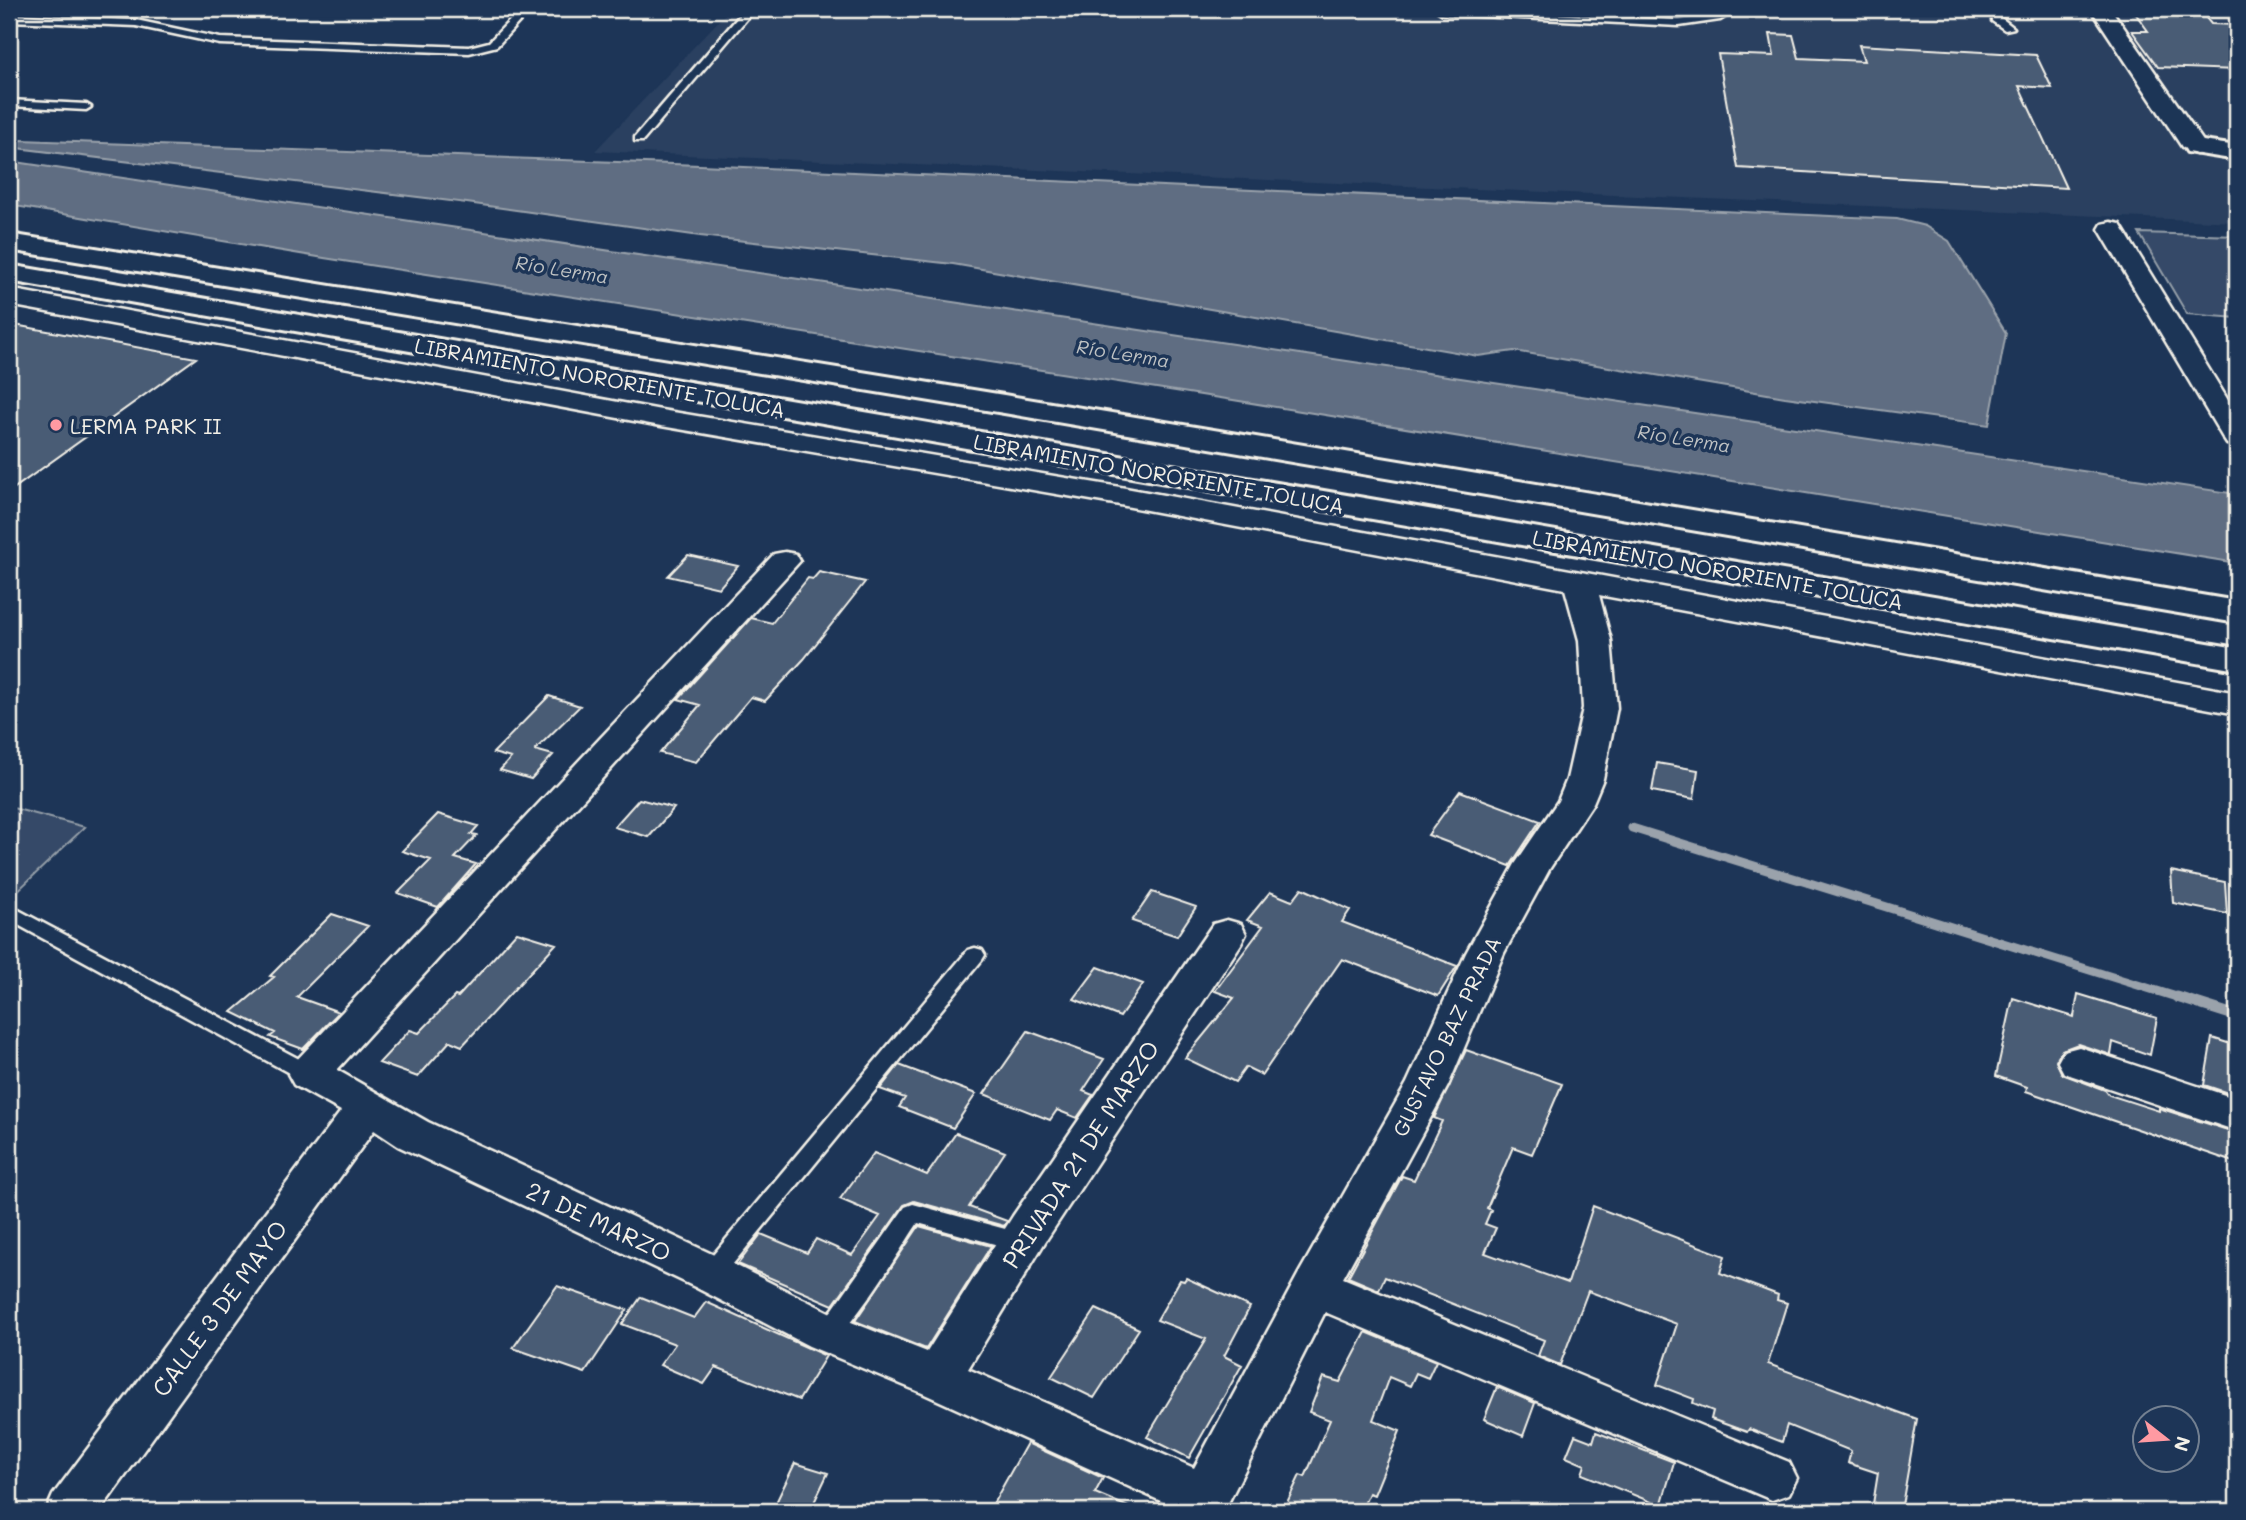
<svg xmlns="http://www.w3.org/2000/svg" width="2246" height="1520" font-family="Mali,sans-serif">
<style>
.built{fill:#2a4060}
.green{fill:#354a67;stroke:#949ea8;stroke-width:2}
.water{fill:#5e6d82;stroke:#9aa2ab;stroke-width:2}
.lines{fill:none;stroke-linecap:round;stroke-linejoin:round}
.stream-far1{stroke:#9aa2ab;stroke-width:9}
.stream{stroke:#9aa2ab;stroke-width:11}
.building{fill:#485b74;stroke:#f4f1e8;stroke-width:2}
.service-casing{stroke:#f4f1e8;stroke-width:5}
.minor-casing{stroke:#f4f1e8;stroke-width:5}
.trunk-casing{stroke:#f4f1e8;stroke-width:6}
.motorway-casing{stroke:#f4f1e8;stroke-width:6}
.service{fill:#1d3557;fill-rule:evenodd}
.minor{fill:#1d3557;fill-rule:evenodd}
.trunk{fill:#1d3557;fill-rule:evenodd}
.motorway{fill:#1d3557;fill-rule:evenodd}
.poi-dot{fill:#ff9aa2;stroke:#1d3557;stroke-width:2.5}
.labels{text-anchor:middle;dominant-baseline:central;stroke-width:7;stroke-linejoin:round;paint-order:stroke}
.far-water-label{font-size:19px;font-style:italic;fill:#c0c3c4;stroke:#1d3557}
.street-label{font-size:21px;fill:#f4f1e8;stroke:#1d3557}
.poi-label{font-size:21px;fill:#f4f1e8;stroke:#1d3557;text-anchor:start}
.near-street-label{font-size:24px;fill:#f4f1e8;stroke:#1d3557}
</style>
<rect width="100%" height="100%" fill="#1d3557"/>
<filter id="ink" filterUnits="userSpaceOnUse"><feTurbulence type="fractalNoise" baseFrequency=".0143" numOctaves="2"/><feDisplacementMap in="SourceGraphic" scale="14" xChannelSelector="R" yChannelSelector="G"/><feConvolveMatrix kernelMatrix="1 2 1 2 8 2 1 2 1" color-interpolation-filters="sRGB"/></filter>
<g filter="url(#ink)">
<path class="built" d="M730,9H2237V222L595,151Z"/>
<path class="green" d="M2139,233L2237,236V318L2187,314Z
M9,807L85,827L9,899Z"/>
<path class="water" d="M21,140L700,165L1897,219L1925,226L1949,241L2006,333L1989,425L1785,397L1514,351L1478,356L953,264L700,236L467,203L9,147Z
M9,161L2237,494V563L1233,400L324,258L9,205Z"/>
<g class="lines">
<path class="stream-far1" d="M1632,828L2183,999"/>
<path class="stream" d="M2177,997L2237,1016"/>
</g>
<path class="building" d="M2133,10L2202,13L2211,24L2237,25V70L2158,67L2132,31H2148Z
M1770,34L1793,35L1799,58L1864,61L1859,45L2036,55L2052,88L2019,86L2066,188L1738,168L1718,54L1774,56Z
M9,324L196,358L9,492Z
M688,555L738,566L719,588L668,576Z
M819,572L865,582L804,659L765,701L751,697L696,762L660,753L700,705L678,699L751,618L772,623L808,578L813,579Z
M549,696L580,706L535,750L553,755L531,779L500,770L511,758L493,753Z
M1657,763L1698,770L1694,799L1652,791Z
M1460,791L1540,821L1510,866L1428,835Z
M639,799L674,808L649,837L614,827Z
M438,814L478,826L471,834L477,835L455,858L476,864L438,907L398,893L431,860L402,851Z
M2171,871L2225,882L2227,914L2173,903Z
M1302,888L1350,910L1342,922L1457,966L1438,996L1342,959L1262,1075L1246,1067L1235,1082L1185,1058L1234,998L1215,991L1263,926L1247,920L1270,892L1292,901Z
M1152,892L1196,907L1177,936L1132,921Z
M332,914L368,926L297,997L339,1012L303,1049L270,1037L275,1033L232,1012L274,977L270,976Z
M517,932L556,944L462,1046L450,1041L418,1077L379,1063L410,1030L419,1033L455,996L458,997Z
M1098,967L1143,984L1120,1017L1074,999Z
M2078,994L2157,1018L2150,1055L2113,1042L2111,1055L2078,1044L2062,1050L2056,1061L2062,1074L2105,1090L2109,1095L2159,1111V1108L2237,1133V1163L2026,1091L2027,1087L1996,1076L2013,998L2074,1017Z
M1028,1031L1104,1059L1083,1091L1093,1095L1077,1118L1057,1110L1050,1120L984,1094Z
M2212,1038L2237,1046V1096L2204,1085Z
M1466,1050L1562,1084L1532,1154L1513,1147L1487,1208L1491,1210L1485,1224L1496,1228L1485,1253L1568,1283L1593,1206L1725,1256L1720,1273L1778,1295L1777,1300L1787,1303L1768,1364L1917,1419L1901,1511L1873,1504L1878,1473L1848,1463L1851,1451L1787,1425L1782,1442L1749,1429L1747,1432L1711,1419L1713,1411L1693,1403L1694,1399L1657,1385L1677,1324L1588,1291L1560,1365L1538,1356L1544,1340L1385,1277L1379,1290L1348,1277L1402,1176L1414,1180L1442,1121L1434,1118Z
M899,1065L976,1094L953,1128L899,1107L905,1098L880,1089Z
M956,1133L1005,1152L969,1207L1007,1221L1004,1226L914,1201L904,1205L833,1305L738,1264L761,1234L807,1253L816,1239L852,1255L880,1216L840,1199L874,1153L927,1175Z
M919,1226L991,1246L926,1349L855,1321Z
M1186,1278L1250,1307L1224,1356L1242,1365L1189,1458L1147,1437L1206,1339L1157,1320L1180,1280L1184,1281Z
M557,1286L627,1310L585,1373L513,1348Z
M641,1297L694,1318L706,1302L826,1356L799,1400L716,1367L704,1384L660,1365L675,1344L622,1324Z
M1096,1309L1139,1329L1094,1398L1051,1377Z
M1366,1332L1436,1361L1428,1378L1416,1373L1410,1386L1389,1377L1373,1420L1400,1431L1374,1495L1369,1493L1361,1511H1283L1300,1475L1305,1477L1330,1420L1309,1412L1323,1377L1340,1382Z
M1497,1387L1535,1403L1523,1436L1484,1419Z
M1596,1432L1674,1462L1661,1506L1582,1474L1585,1465L1566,1457L1575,1435L1593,1442Z
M1027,1443L1103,1478L1095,1493L1138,1511H989Z
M795,1463L828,1473L810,1511H772Z"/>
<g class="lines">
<g class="service-casing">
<path id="service" d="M521,9H531L497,46L469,53L220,44L136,26L9,21V15L136,20L220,38L469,47L489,42Z
M745,9H755L643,141H635V137Z
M1439,9L1679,20L1713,15L1726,9H1738L1720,20L1679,26L1443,14L1438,11Z
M1992,17H2000L2014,28L2005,30L1992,21Z
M9,100L86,104L91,107L86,110L9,106Z
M9,905L316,1068L319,1074L316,1080L309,1082L302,1080L9,920Z
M975,948L982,950L985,955L982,960L719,1281L711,1283L703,1281L700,1274L703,1267L968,950Z
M913,1204L1020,1233L1028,1236L1031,1242L1028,1248L1020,1251L918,1223C901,1248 854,1327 833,1339C827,1343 822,1341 817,1339L813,1332L833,1309L905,1207Z"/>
</g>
<g class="minor-casing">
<path id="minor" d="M2091,9H2111L2207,147L2204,152L2196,154L2182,147Z
M2111,222L2120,224L2123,229L2237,415V446L2227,444L2223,438L2099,229L2102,224Z
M9,289L661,410L1120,487L2237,693V714L1599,595L1611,640L1617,708L1603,779L1593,803L1550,868L1504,953L1448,1086L1343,1278L1789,1462L1797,1478L1789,1494L1772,1500L1325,1312L1224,1511H1172L1174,1507L920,1392L809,1346L695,1287L398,1146L374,1130L100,1511H46L53,1495L341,1111L294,1085L288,1074L294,1063L774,554L785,552L796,554L800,561L337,1070L428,1122L727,1261L841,1318L927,1352L1013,1216L1213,924L1227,920L1241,924L1246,934L1241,944L1045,1242L968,1369L1194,1468L1299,1273L1407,1083L1466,953L1515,864L1558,801L1567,779L1583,708L1579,640L1565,589L1120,505L661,426L9,305Z
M2079,1047L2237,1099V1131L2064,1073L2058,1062L2064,1051Z"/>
</g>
<g class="trunk-casing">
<path id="trunk" d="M2196,140L2237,146V160L2187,152L2184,147L2187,142Z"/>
</g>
<g class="motorway-casing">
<path id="motorway" d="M9,234L1004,395L2237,601V623L1004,413L9,250Z
M9,265L2237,648V670L9,281Z"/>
</g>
<use href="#service" class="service"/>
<use href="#minor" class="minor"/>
<use href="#trunk" class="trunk"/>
<use href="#motorway" class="motorway"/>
</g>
</g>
<circle class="poi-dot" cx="56" cy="425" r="7"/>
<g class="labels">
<g class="far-water-label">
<text transform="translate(562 269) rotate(9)">Río Lerma</text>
<text transform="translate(1123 353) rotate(9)">Río Lerma</text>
<text transform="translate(1684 438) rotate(9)">Río Lerma</text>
</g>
<g class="street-label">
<text transform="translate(600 377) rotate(10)">LIBRAMIENTO NORORIENTE TOLUCA</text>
<text transform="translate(1159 473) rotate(10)">LIBRAMIENTO NORORIENTE TOLUCA</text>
<text transform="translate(1718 569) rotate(10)">LIBRAMIENTO NORORIENTE TOLUCA</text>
<text transform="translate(1446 1036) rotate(-64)">GUSTAVO BAZ PRADA</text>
</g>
<g class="poi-label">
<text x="70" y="425">LERMA PARK II</text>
</g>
<g class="near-street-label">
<text transform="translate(1080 1154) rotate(-57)">PRIVADA 21 DE MARZO</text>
<text transform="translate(599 1221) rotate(25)">21 DE MARZO</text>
<text transform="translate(219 1308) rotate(-54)">CALLE 3 DE MAYO</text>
</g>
</g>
<rect width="2246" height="1520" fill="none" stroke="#1d3557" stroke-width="35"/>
<rect x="18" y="18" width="2211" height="1485" fill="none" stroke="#f4f1e8" stroke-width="2.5" filter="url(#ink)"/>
<g transform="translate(2166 1439) rotate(107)"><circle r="33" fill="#1d3557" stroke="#738091" stroke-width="2"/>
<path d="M0-5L12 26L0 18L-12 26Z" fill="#ff9aa2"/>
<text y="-10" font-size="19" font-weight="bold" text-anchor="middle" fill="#f4f1e8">N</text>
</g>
</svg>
